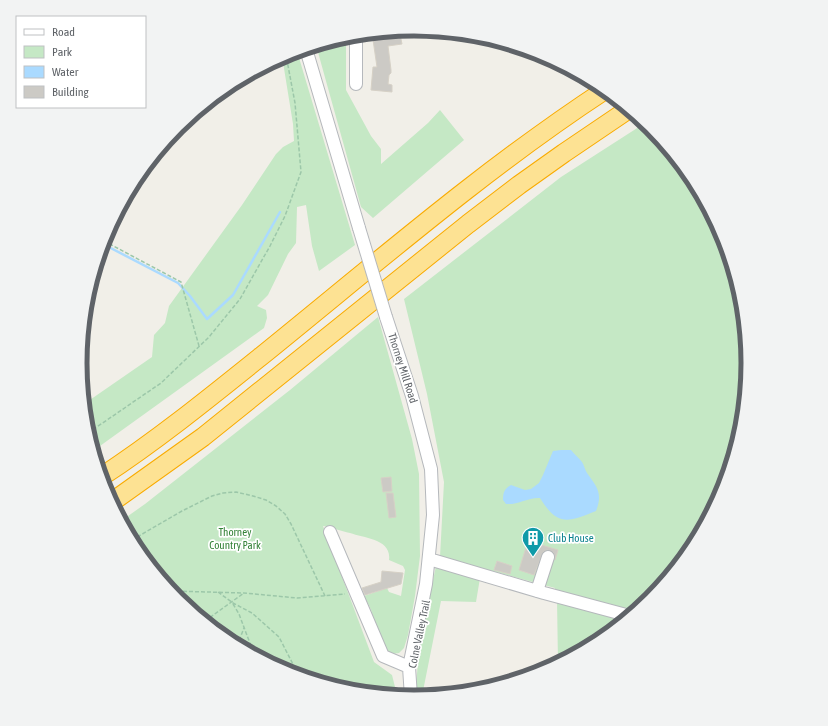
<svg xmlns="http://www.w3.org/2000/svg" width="828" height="726" font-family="'Asap Condensed',sans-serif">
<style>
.green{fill:#c5e8c5}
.water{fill:#aadaff}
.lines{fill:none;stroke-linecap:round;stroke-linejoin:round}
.stream{stroke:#aadaff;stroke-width:2.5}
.building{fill:#cccac5;stroke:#d6d1c6}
.minor-casing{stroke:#b5b8bc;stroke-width:14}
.highway-casing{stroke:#f9ab00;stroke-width:20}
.path{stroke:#9cc7a9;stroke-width:1.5;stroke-dasharray:4 2;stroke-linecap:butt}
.minor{stroke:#fff;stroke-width:12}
.highway{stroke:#fde293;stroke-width:18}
.minor-bridge-casing{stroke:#b5b8bc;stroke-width:14;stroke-linecap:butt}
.minor-bridge{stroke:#fff;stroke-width:12}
.labels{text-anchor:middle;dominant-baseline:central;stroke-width:3.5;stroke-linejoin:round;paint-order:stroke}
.street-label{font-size:11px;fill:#5f6368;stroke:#fff}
.park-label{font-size:11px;fill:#348238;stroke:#fff}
.culture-label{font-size:11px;fill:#0d838f;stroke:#fff;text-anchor:start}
.rim{fill:none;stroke:#5f6368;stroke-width:5}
</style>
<rect width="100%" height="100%" fill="#f1efe8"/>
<path class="green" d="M346,36V90L371,136L381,149V164L428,123L440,110L464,140L373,218L361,207L316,45Z
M297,51L355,245L319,271L312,246L306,205L297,207L296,243L288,254L268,295L257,306L266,310L267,318L264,328L93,451L86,428L84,404L152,357L154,335L165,323L169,306L242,205L276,154L283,147L294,141L293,124L282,56Z
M645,123L650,127L692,178L723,235L742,298L748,363L742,428L722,491L692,549L650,599L599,641L558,663L557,600L555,588L440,557L444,482L427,394L404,299L561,177Z
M378,317L412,439L419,474L420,556L415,596L408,635L404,648L399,653L391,654C376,641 377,627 371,610C369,605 366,600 364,596L387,588L389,592L401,596L405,570L403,566L389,560C392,539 364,538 350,533C341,531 331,527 323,526L374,662L392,675L397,695L349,691L286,671L228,641L178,599L136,548L121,521L145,504L290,390Z
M436,566L480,578L476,602L441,601L422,696L416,697C416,653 427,609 436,566Z"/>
<path class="water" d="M561,450H571C574,454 579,458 582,462C584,465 585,470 587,473C597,487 603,493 596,511C568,522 558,527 540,498C529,497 518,505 506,504L503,500C503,493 504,489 511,485L525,490L531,489L539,483L543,475L553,451Z"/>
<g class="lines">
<path class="stream" d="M103,244L178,283L190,296L207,319L233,295L280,212"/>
</g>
<path class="building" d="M390,31V35L400,34L402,44L388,46L391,70V73L389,75L388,84L392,85V92L371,90L373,67H377L372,33Z
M391,477L392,491L383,492L381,478Z
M386,493H393L396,517L389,518Z
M528,541L558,550L555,560V556L553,552L547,550L543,552L534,575L519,570Z
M497,561L512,566L510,574L494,570Z
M382,571L403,573L401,584L365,595L362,588L381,582Z"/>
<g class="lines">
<g class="minor-casing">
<path id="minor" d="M354,35L356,42V84
M306,49L359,228
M386,317L412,396L431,469L433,515L426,584L409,667L411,697
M330,532L383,656L409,667
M429,559L544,593L630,616
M537,591L548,557"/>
</g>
<g class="highway-casing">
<path id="highway" d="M101,477C156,441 208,399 259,358C373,266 483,170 605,90
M112,502L203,437L468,224L519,185L564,153L629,109"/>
</g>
<path class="path" d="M104,241L181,282L199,346
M88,433L161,383L209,337L240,299L270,246L285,216L301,172L295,103L286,55
M132,540L182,511L212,496L223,493L236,492L253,496L266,500L276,506L285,514L291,524L325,596
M171,591L244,593L297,598L345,594
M218,592L233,603L252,613L279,637L299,676
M233,604L239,614L251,646L262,659
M205,621L244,593
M237,646L244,628"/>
<use href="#minor" class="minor"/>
<use href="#highway" class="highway"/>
<g class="minor-bridge-casing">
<path id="minor-bridge" d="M359,228L386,317"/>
</g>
<use href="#minor-bridge" class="minor-bridge"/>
</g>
<defs>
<g id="building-pin" transform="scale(1.15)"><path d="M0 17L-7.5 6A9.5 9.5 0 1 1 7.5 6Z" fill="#0f9aa8" stroke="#fff"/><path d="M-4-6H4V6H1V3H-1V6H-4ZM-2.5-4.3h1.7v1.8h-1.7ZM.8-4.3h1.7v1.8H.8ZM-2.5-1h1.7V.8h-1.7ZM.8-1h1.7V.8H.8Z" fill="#fff"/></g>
</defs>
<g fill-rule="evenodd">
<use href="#building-pin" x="533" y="538"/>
</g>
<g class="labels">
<g class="street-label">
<text transform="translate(403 368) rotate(72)">Thorney Mill Road</text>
<text transform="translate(419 634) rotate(-78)">Colne Valley Trail</text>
</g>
<g class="park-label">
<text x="235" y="532">Thorney<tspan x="235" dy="13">Country Park</tspan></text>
</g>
<g class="culture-label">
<text x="548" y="538">Club House</text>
</g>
</g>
<path d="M0 0H828V726H0ZM87 363a327 327 0 1 1 654 0a327 327 0 1 1-654 0Z" fill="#f2f3f3" fill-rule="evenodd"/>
<path class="rim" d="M87 363a327 327 0 1 1 654 0a327 327 0 1 1-654 0Z"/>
<rect x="16" y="16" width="130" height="92" fill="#ffffff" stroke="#bfc1c3"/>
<rect x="24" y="29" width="20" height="6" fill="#ffffff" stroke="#bfc1c3"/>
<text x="52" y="36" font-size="12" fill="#5f6368">Road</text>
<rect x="24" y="46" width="20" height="12" fill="#c5e8c5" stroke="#bfc1c3"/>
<text x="52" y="56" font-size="12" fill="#5f6368">Park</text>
<rect x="24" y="66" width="20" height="12" fill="#aadaff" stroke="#bfc1c3"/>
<text x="52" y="76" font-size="12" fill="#5f6368">Water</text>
<rect x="24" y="86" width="20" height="12" fill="#cccac5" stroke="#bfc1c3"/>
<text x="52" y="96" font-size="12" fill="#5f6368">Building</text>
</svg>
